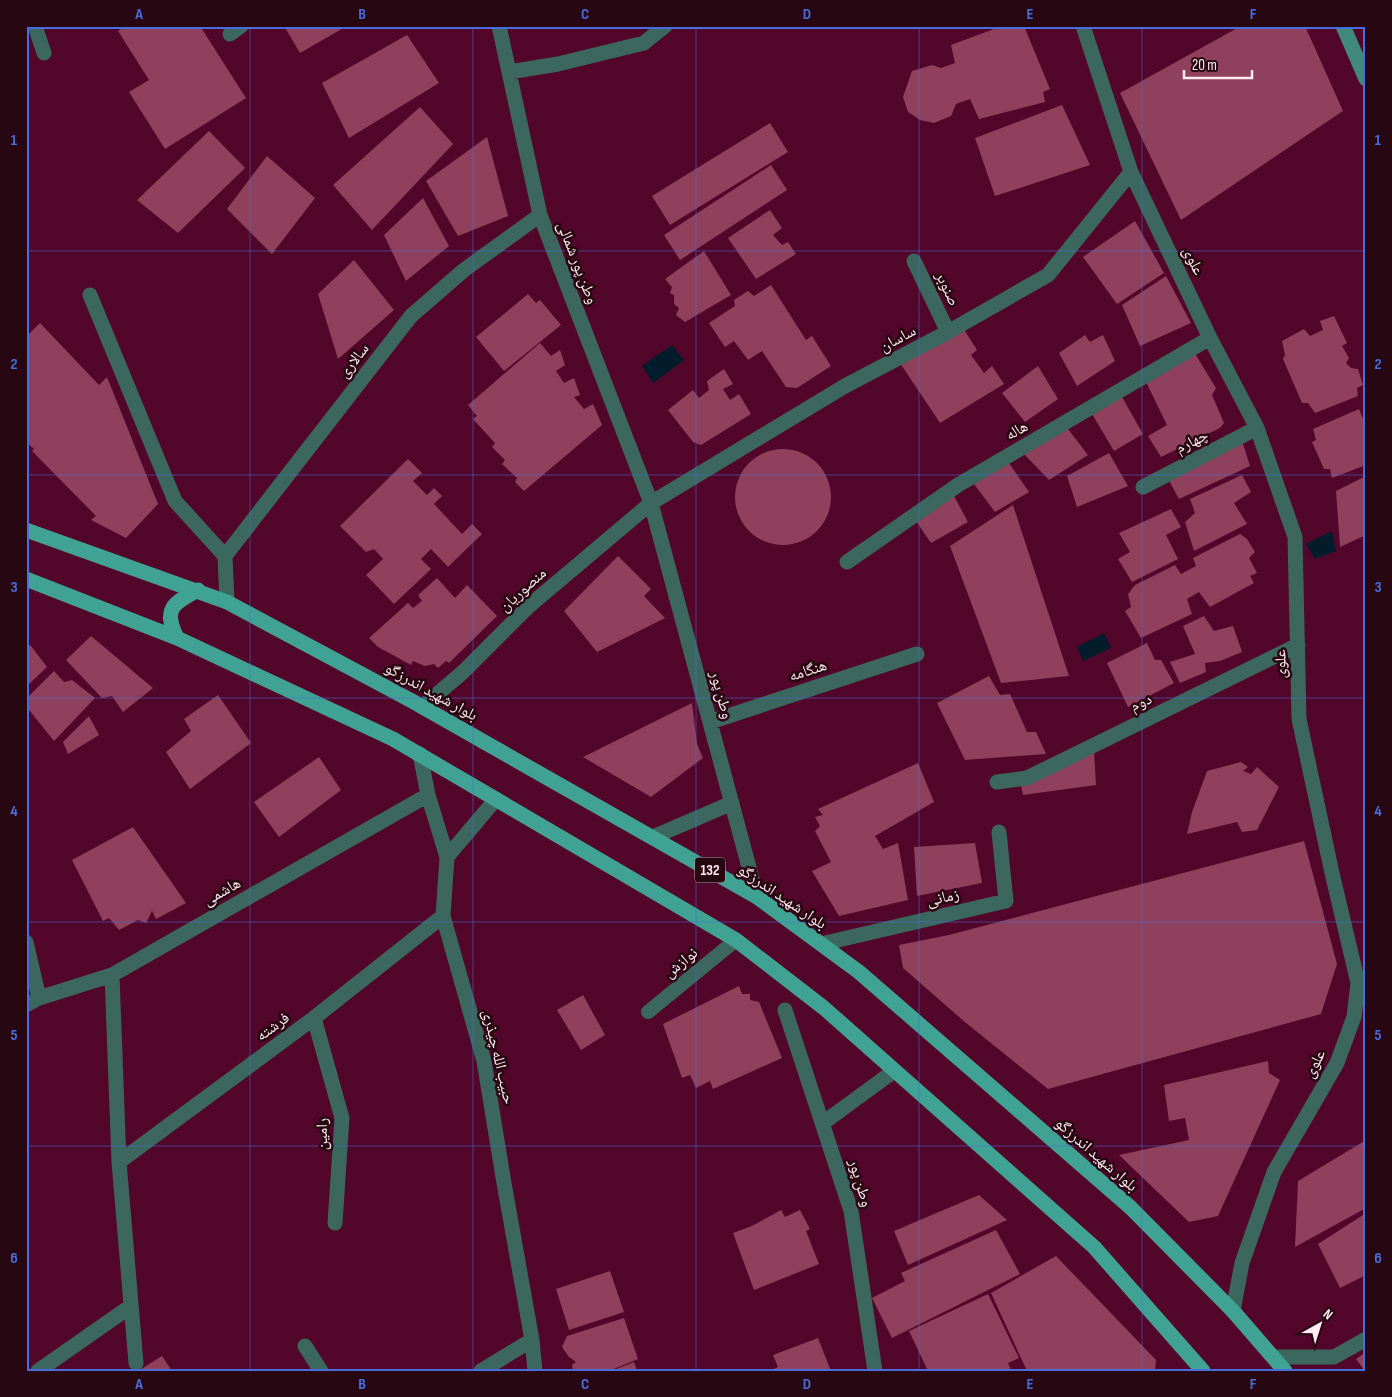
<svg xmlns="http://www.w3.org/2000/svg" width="1392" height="1397" font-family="'Sofia Sans Condensed','Noto Naskh Arabic',sans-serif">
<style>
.water{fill:#031c2c}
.building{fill:#8f405c}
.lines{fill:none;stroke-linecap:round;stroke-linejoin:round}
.lane{stroke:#3c675f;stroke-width:14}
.street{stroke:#3c675f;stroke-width:15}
.secondary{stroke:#40897b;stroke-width:15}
.primary{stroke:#40a292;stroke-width:15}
.grid{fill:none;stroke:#4a6ddd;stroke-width:1;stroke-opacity:0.55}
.labels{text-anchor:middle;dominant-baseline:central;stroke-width:5;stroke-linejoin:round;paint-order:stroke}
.shield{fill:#260712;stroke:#bea7ad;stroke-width:1}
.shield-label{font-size:15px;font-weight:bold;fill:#ffebf0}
.street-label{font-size:16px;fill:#ffebf0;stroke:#260712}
.neatline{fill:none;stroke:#4a6ddd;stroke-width:2}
.grid-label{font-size:16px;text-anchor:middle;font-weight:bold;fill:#4a6ddd}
</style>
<rect width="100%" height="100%" fill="#520629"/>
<path class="water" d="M672,345L684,360L653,383L642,366Z
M1332,531L1336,551L1315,559L1306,544Z
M1104,633L1111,648L1083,661L1077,647Z"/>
<path class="building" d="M126,26H200L246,98L165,149L129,92L149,80L118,31Z
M284,26H347L300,53Z
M1002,26H1024L1050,89L1043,92L1045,102L979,119L970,99L956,104L951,116L934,123L920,120L908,112L903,97L912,71L932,65L941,68L955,63L951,45Z
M1241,26H1305L1343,111L1181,220L1120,93Z
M407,35L439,83L349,138L322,83Z
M1062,105L1090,165L995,196L975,138Z
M420,107L453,144L372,230L333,185Z
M770,123L788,152L670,225L652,196Z
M209,131L245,168L178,233L137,200Z
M487,137L508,216L458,236L426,181Z
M267,156L315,198L272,254L227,209Z
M771,165L787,190L680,260L664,235Z
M423,198L449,246L406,281L384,235Z
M770,210L782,228L773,235L782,245L788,242L796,254L756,279L728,238Z
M1135,221L1164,273L1117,304L1083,257Z
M704,251L731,295L685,322L676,315L679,308L674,304V295L670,293L672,287L665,279Z
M354,260L394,310L338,359L318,294Z
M1166,276L1191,323L1140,346L1122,305Z
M771,285L806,340L812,336L831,366L797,388L786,387L762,351L748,360L734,341L725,347L709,323L735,306L734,300L748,291L754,296Z
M528,294L536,303L540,300L561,325L504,371L476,337Z
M1334,316L1347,343L1342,346L1349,358L1346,363L1351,368L1358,369L1363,385L1357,388L1358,396L1315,413L1308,403H1302L1283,359L1285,355L1282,341L1304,329L1310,336L1323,330L1320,321Z
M40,323L99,385L107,377L158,504L126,538L91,520L96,516L32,451L34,449L26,442V337Z
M963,328L977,350L971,355L984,373L992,366L1004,384L940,423L900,363Z
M1085,335L1090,342L1103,335L1115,361L1077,386L1059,353Z
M540,343L551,356L560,350L565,365L556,371L564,383L574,378L580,395L574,397L584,409L593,404L602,425L524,491L515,482L517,478L502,464L505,460L492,447L495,443L473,419L477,416L468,405Z
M1194,352L1216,388L1212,395L1224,423L1220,428L1161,457L1148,436L1167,425L1146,382Z
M1038,366L1058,399L1025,422L1002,393Z
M724,369L733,384L723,389L730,400L739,394L751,414L701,445L693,442L668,410L693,390L699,398L709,390L707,381Z
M1122,397L1143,434L1114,451L1092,414Z
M1359,409L1366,426V465L1332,478L1330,469H1324L1312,442L1316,440L1313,429Z
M1068,429L1088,455L1049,480L1023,453Z
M1242,441L1250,466L1179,499L1168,479Z
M735 497a48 48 0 1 1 96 0a48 48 0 1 1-96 0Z
M1109,453L1128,486L1077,507L1067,476Z
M408,459L422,473L413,481L427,495L434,488L442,496L434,504L462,534L472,524L482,534L448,567L431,549L421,559L431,569L394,604L366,575L383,559L374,549L366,552L340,526Z
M1009,463L1029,492L995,512L974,484Z
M1242,475L1251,492L1234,503L1247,524L1194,551L1185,522L1195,513L1190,499Z
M1366,476V535L1340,547L1336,491Z
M953,494L968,522L931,543L916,521Z
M1013,505L1069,676L1001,683L950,546Z
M1171,509L1181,527L1166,535L1178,559L1132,582L1118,559L1130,552L1119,533Z
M1240,534L1247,539L1255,552L1249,558L1257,573L1250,576L1254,583L1210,607L1199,592L1187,599L1192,614L1141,638L1125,611L1131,607L1128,594L1135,585L1175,565L1181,574L1196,566L1193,558Z
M618,556L651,589L644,596L665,618L597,652L564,611Z
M437,578L455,598L467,585L497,616L449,663L446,661L438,668L434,664L425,666L413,661L411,665L378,647L369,638L408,603L413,608L422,601L418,595Z
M1204,616L1214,631L1233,626L1242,652L1220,661L1205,663L1206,672L1180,683L1170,662L1195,654L1183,626Z
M91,636L153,688L123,712L112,696L102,698L66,660Z
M26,643L31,646L47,667L26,687Z
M1147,643L1155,660H1161L1174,683L1128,707L1107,663Z
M54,671L64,682L72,680L95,698L54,741L26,706V699Z
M989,676L1000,695L1010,694L1027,732H1036L1046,754L965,760L937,703Z
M218,695L251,743L190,789L166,752L191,731L184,719Z
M692,703L697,744L703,758L651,797L583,757Z
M89,716L99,735L68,754L63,742Z
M1094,750L1096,785L1023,795L1019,775Z
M319,757L341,790L279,837L254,802Z
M1241,762L1248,767L1243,771L1251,774L1257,767L1279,787L1257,830L1242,832L1237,822L1187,834L1192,812L1207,771Z
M918,763L934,802L875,836L883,849L898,843L908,900L839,916L812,871L831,862L815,831L820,826L815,817L823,815L818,809Z
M133,827L186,903L156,919L152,911L146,923L138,920L119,930L109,918L103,921L72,860Z
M1304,841L1337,964L1321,1014L1048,1089L966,1023L903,968L899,945L949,935Z
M975,843L982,883L917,896L914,847Z
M739,986L742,994H750V1000L759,1002L782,1058L713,1089L710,1081L696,1088L690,1075L682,1078L663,1024Z
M583,995L605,1035L581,1050L557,1010Z
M1268,1061L1269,1073L1280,1080L1218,1216L1189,1222L1119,1155L1189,1140L1185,1118L1169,1121L1164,1085Z
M1366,1140V1208L1295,1247L1298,1181Z
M979,1195L1007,1220L908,1265L894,1231Z
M781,1210L785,1217L800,1210L810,1229L806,1231L819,1264L754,1290L733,1233L752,1226Z
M1363,1215L1366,1224V1275L1340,1288L1318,1244Z
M996,1230L1020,1274L892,1338L872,1298L905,1281L901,1273Z
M1056,1256L1156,1360L1155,1371H1027L991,1293Z
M610,1271L624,1312L569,1330L556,1289Z
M988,1294L1019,1358L1008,1363L1011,1370L928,1371L909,1331Z
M624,1318L638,1359L609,1371H573L572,1365L576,1362L569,1357L562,1347L567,1336Z
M818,1338L831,1371H769L778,1367L773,1355Z
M1366,1352V1371H1365L1356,1359Z
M162,1356L172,1371H138Z
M634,1362L637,1371H611Z"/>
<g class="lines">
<path class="lane" d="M648,1012L736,940"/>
<path class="street" d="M35,26L44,53
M499,26L540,215L651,503L757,897
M1083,26L1131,172L1210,338L1257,428L1295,537L1299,719L1332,873L1358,983L1354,1017L1337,1063L1274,1172L1242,1263L1233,1311
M230,34L241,26
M509,72L558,64L644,43L665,26
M914,261L948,332
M90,295L175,501L225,556
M1143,487L1257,428
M847,562L958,485L1210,338
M227,602L225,556L411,316L464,270L540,215
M422,707L463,672L529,606L651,503L845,386L948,332L1048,275L1131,172
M710,722L917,654
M420,754L428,795L447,857L443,916L484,1061L504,1183L532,1340L535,1371
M997,782L1027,778L1298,645
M653,837L732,803
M447,857L496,799
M26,942L39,998
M821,944L1006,901L999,832
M112,975L119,1162L136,1363
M26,1005L39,998L112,975L428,795
M785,1010L851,1211L875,1371
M314,1018L342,1118L335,1223
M823,1123L894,1071
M119,1162L314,1018L443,916
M305,1346L321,1371
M1274,1357H1334L1366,1339
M38,1371L131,1306
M481,1371L532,1340"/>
<path class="secondary" d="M1343,26L1366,79"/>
<path class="primary" d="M26,530L227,602L412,701L757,897L859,972L1130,1207L1233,1311L1285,1371
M26,579L177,638L393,739L736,940L824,1008L1094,1247L1203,1371
M177,638C163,609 172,604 198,590"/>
</g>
<path class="grid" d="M250,26V1371M473,26V1371M696,26V1371M919,26V1371M1142,26V1371M26,251H1366M26,475H1366M26,698H1366M26,922H1366M26,1146H1366"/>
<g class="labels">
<rect class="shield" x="695" y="857.5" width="30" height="25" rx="4"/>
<g class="shield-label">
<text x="710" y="870">132</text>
</g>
<g class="street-label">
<text transform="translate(1193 261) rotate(64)">علوی</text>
<text transform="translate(577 263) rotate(69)">وطن پور شمالی</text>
<text transform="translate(947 289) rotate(65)">صنوبر</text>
<text transform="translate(898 339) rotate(-28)">ساسان</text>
<text transform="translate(354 361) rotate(-52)">سالاری</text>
<text transform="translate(1017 431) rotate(-30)">هاله</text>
<text transform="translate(1192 442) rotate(-27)">چهارم</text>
<text transform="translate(523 590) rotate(-42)">منصوریان</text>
<text transform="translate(1281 664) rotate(-91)">علوی</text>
<text transform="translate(808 671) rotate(-18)">هنگامه</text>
<text transform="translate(431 692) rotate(29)">بلوار شهید اندرزگو</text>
<text transform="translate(721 695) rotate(75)">وطن پور</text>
<text transform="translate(1141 703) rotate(-26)">دوم</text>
<text transform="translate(222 892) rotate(-30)">هاشمی</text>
<text transform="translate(782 897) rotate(34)">بلوار شهید اندرزگو</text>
<text transform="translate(943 898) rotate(-13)">زمانی</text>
<text transform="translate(681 963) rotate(-39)">نوازش</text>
<text transform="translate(273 1027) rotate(-36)">فرشته</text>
<text transform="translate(498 1057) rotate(77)">حبیب الله چیذری</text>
<text transform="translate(1315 1064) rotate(-63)">علوی</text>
<text transform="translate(322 1134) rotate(-90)">رامین</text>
<text transform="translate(1096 1155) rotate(41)">بلوار شهید اندرزگو</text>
<text transform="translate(860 1183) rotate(74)">وطن پور</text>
</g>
</g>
<rect width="1392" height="1397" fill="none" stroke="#260712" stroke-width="55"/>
<g transform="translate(1320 1324) rotate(39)" stroke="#260712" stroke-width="4" paint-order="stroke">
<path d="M0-4L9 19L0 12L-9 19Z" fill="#ffebf0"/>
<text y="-8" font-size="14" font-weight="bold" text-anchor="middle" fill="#ffebf0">N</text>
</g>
<path d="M1184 70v8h68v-8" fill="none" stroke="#ffebf0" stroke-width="2.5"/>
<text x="1192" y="70" font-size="15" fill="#ffebf0" stroke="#260712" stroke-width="4" paint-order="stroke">20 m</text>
<rect x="28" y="28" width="1336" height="1342" class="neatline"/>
<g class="grid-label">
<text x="139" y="19">A</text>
<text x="362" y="19">B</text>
<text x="585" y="19">C</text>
<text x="807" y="19">D</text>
<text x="1030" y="19">E</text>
<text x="1253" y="19">F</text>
<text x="14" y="145">1</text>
<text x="1378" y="145">1</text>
<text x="14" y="369">2</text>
<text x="1378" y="369">2</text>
<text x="14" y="592">3</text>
<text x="1378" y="592">3</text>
<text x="14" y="816">4</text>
<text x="1378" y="816">4</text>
<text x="14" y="1040">5</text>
<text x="1378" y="1040">5</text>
<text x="14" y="1263">6</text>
<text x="1378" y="1263">6</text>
<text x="139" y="1389">A</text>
<text x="362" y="1389">B</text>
<text x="585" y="1389">C</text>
<text x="807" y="1389">D</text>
<text x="1030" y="1389">E</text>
<text x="1253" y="1389">F</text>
</g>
</svg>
